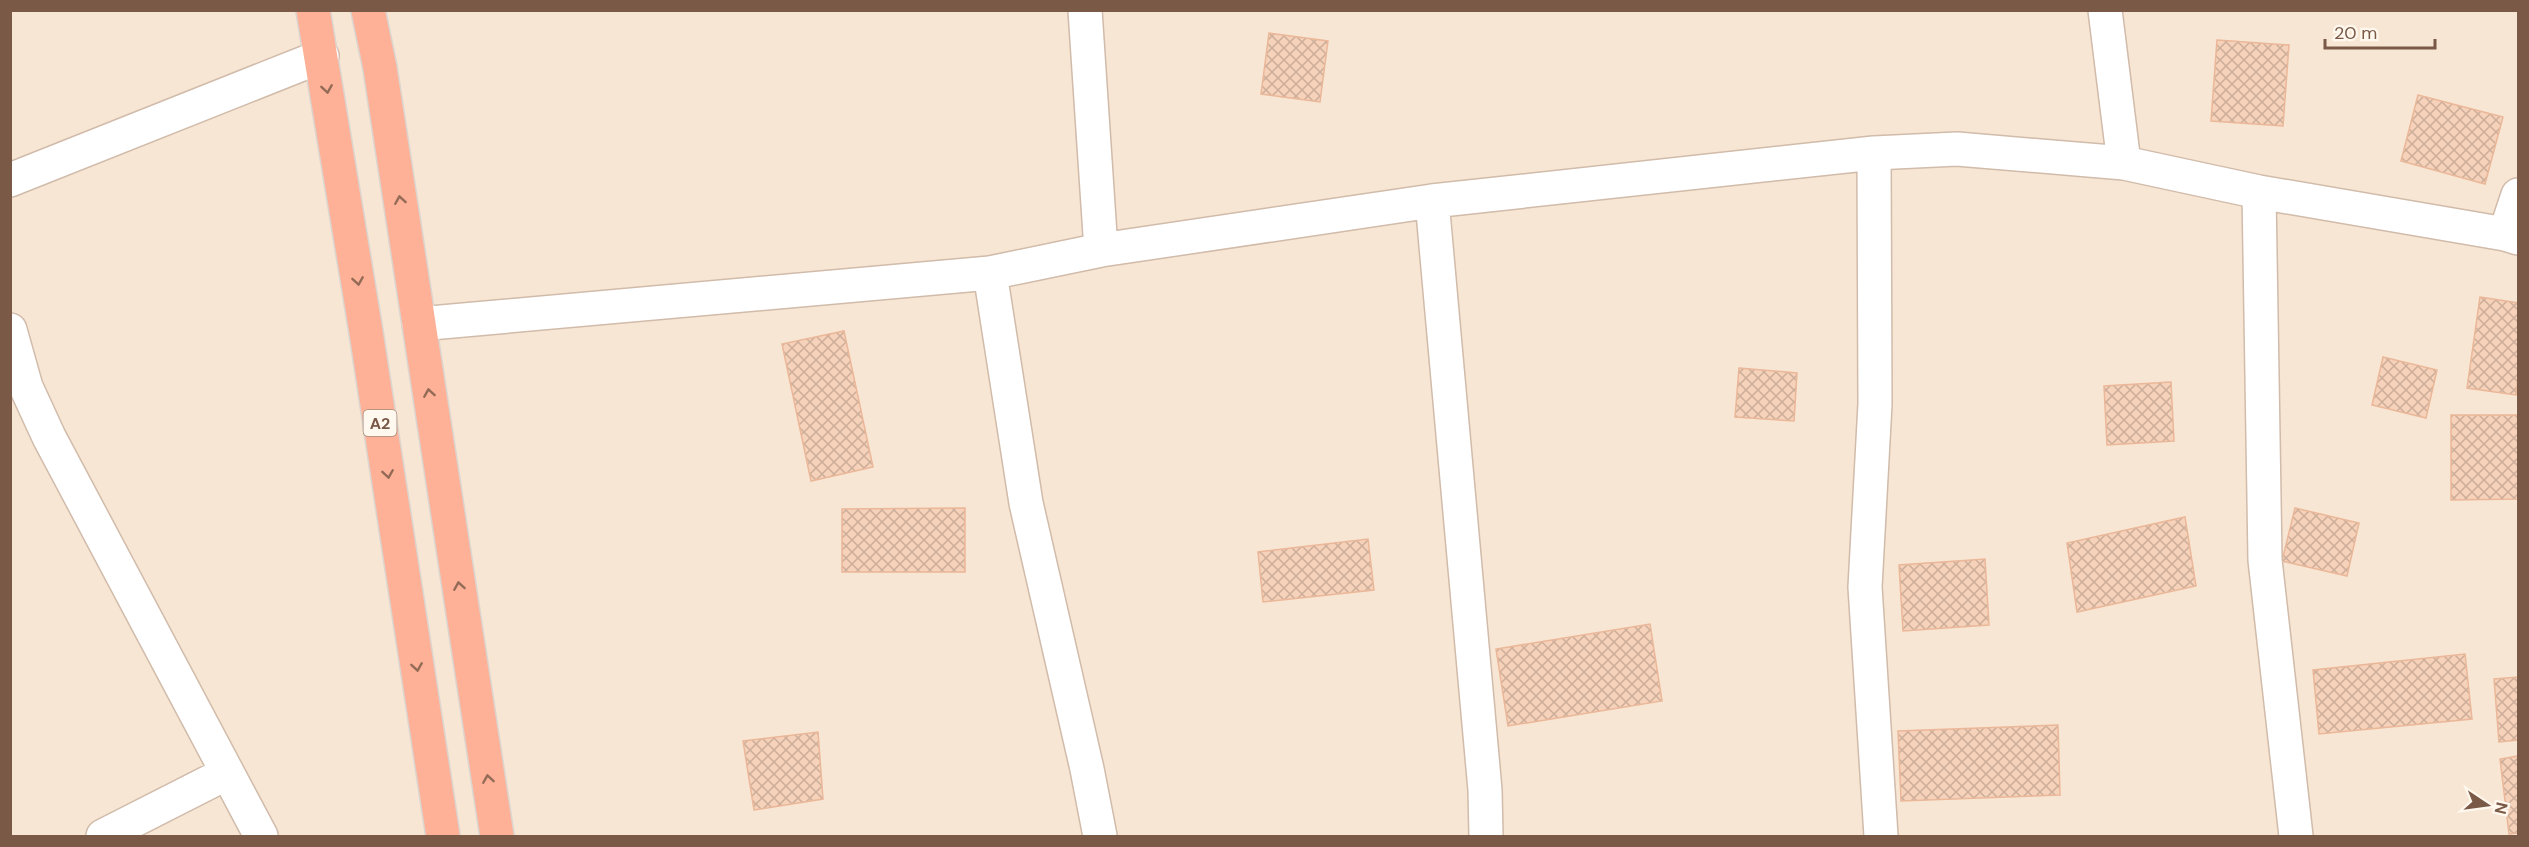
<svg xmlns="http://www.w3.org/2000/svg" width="2529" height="847" font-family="'DM Sans',sans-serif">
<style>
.residential{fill:#f7e6d3}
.building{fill:url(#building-cross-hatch);stroke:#ebb799;stroke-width:1.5}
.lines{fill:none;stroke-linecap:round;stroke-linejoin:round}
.minor-casing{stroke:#d1bbaa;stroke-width:36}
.highway-casing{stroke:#dcd4cf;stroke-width:36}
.minor{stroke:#fff;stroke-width:33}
.highway{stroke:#feb197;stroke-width:33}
.oneway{stroke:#946b57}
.labels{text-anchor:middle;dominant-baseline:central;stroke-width:4.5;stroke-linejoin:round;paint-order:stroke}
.shield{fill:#fff8ee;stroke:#a28979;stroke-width:1.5}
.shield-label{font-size:16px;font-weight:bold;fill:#7a5947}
</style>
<defs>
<pattern id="building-cross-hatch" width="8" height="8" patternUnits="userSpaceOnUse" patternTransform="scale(1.5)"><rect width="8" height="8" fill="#f6d2ba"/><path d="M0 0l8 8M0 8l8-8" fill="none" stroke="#ccad99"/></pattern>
</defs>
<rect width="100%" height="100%" fill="#fef4e5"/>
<path class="residential" d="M11,11H2518V836H11Z"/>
<path class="building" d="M1269,33L1328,41L1320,102L1261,94Z
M2217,40L2289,45L2283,126L2211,121Z
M2418,95L2503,117L2485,184L2401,161Z
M2480,297L2518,303V377L2516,395L2467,388Z
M844,331L873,467L811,481L782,344Z
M2383,357L2437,370L2426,418L2372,405Z
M1739,368L1797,373L1794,421L1735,417Z
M2171,382L2174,441L2107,445L2104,386Z
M2451,415H2518V499L2451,500Z
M965,508V572H842V509Z
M2295,508L2359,523L2347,576L2282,561Z
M2185,517L2196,586L2077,612L2067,543Z
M1368,539L1374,590L1263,602L1258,552Z
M1985,559L1989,625L1903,631L1899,565Z
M1650,624L1662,701L1508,726L1496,649Z
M2465,654L2472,719L2319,734L2313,670Z
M2518,677V740L2499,742L2494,679Z
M2058,725L2060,795L1901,801L1898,731Z
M818,732L823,799L754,810L743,741Z
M2518,756V833L2509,834L2500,759Z"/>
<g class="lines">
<g class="minor-casing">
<path id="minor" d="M1085,10L1101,250
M2105,10L2124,163
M1874,153L1875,404L1865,587L1881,836
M10,180L322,56
M2259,192L2265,560L2296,836
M1432,201L1485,790L1486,836
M2505,234L2518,195
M990,273L1026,503L1087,769L1100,836
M419,324L990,273L1101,250L1432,201L1874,153L1957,149L2124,163L2259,192L2505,234L2518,238
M10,330L26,387L49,437L261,836
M103,836L227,773"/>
</g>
<g class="highway-casing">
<path id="highway" d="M313,10L366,332L443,836
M368,10L380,68L497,836"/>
</g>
<use href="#minor" class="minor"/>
<use href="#highway" class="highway"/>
</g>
<defs><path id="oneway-chevron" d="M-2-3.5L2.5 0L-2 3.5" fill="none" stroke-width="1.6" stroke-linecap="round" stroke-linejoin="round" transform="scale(1.5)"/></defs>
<g class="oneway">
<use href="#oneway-chevron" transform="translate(327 89) rotate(81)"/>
<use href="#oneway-chevron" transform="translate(400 200) rotate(-99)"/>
<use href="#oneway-chevron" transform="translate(358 281) rotate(81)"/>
<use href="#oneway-chevron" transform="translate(429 393) rotate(-99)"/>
<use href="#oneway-chevron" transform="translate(388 474) rotate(81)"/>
<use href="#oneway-chevron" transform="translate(459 586) rotate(-99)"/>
<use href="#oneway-chevron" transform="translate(417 667) rotate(81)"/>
<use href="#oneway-chevron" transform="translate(488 779) rotate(-99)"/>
</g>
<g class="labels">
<rect class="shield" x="363.5" y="410" width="33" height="26" rx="4.5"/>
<g class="shield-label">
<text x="380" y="423">A2</text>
</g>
</g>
<rect width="2529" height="847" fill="none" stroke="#7a5947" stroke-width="24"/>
<g transform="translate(2487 805) rotate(103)" stroke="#fff8ee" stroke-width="4.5" paint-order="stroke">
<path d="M0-4.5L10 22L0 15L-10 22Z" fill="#7a5947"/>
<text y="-9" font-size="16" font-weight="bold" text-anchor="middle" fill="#7a5947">N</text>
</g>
<path d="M2325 39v9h110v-9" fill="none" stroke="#7a5947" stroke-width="3"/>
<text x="2334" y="39" font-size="18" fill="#7a5947" stroke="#fff8ee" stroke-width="4.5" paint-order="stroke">20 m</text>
</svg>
